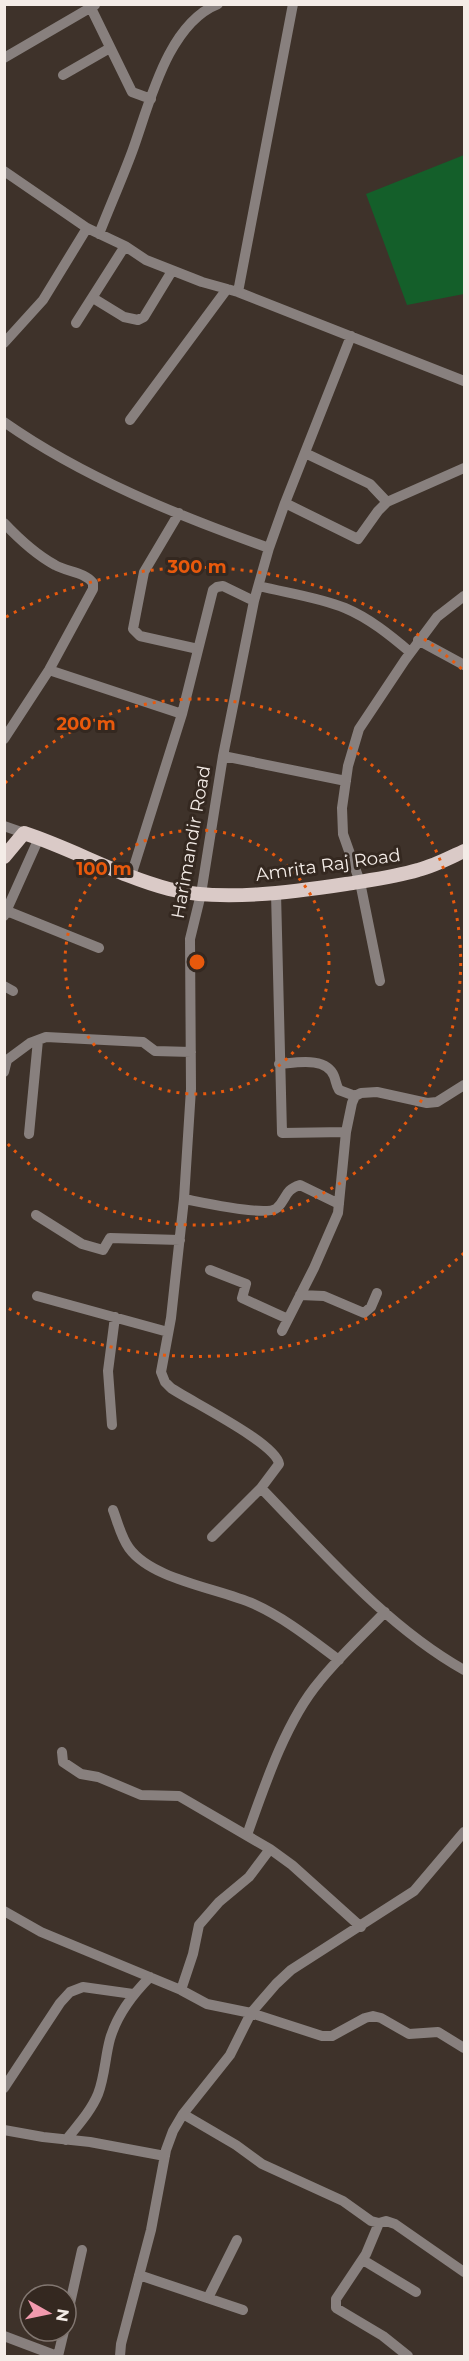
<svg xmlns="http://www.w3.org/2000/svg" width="469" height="2361" font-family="Montserrat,sans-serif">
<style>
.green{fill:#145f2a}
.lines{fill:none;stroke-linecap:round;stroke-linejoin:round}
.minor{stroke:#88807e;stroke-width:10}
.major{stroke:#dacac7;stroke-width:14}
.ring{fill:none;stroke:#e8590c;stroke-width:3;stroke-dasharray:3 6}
.labels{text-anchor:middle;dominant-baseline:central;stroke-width:6;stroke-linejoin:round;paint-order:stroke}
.street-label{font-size:18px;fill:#f4ece7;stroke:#342820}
.centre{fill:#e8590c;stroke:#342820;stroke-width:3}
.ring-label{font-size:18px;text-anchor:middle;font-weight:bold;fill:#e8590c;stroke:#342820;stroke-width:6;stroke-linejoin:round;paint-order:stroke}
</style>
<rect width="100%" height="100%" fill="#3e322a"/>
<path class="green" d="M464,155V294L407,305L366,194Z"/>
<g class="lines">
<path class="minor" d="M89,4L132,92L151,99
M4,58L95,5
M63,75L110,48
M4,171L87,228L125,246L146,260L202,282L238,292L464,381
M99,234C110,206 122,179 132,152C149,106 167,24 218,4
M238,292L293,4
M93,298L124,317L138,320L144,317L172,271
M76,323L125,246
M4,343L43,300L87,228
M130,420L227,289
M4,422C84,478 179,516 269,548
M305,453L370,484L387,502
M285,503L358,539L378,511L387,502L464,468
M179,513L144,572L133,629L140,636L198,649
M4,523C20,540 35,554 55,565C67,572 85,572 93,583V589L49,670L4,739
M259,586C287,593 318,597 345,608C369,618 390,635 410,652
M418,640L464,665
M49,670L182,714
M223,756L346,781
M4,826L24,833
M131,876L182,714L213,590L217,587L223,586L254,601
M276,893L282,1133L346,1132L338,1213L314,1268L282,1331
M7,911L99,948
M4,916L39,838
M380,981L360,882L343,834L342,808L348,766L359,729L405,660L437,617L464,596
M4,986L13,991
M279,1064C295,1063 326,1056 334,1076C336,1081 336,1085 339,1090L355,1096
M4,1072L7,1060L30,1043L46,1037L143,1042L155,1051L191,1052
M346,1132L352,1103L355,1096L361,1093L377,1092L427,1103L437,1102L464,1085
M29,1134L38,1040
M184,1199C200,1202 266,1217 277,1208C287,1199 284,1190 300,1185L339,1204
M36,1215L82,1244L103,1250L110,1238L180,1240
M210,1270L246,1284L242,1298L288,1319
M300,1295L324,1296L364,1313L371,1307L377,1293
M37,1296L168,1332
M112,1425L108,1371L115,1317
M261,1488C324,1553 386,1626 464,1670
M113,1510C118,1523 121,1537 129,1548C152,1580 218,1588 254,1604C285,1618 312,1640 339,1660
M212,1537L261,1488L279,1464C276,1443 190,1401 171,1388L165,1382L161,1372L171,1318L184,1199L191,1089L190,939L201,894L223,756L254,601L269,548L285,503L351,336
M62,1752L63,1762L81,1774L98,1777L141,1795L179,1796L270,1849L292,1865L361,1927
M247,1835C264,1787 286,1721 319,1682C339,1657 363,1635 385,1612
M4,1911L41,1932L181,1990L207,2004L251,2013L322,2036H332L365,2018L373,2016L381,2018L409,2034L438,2032L464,2048
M181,1990L193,1954L199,1925L219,1902L249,1877L270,1849
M4,2088L60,2003L70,1992L83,1987L133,1994
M183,2114L236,2145L262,2164L343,2201L371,2221L379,2223L386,2221L395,2224L464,2272
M4,2130L43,2137L90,2142L165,2156
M66,2140C78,2125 91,2111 98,2094C105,2076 105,2057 110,2039C117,2015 132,1995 150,1977
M379,2223L366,2254L336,2299V2308L383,2336L408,2356
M363,2260L416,2292
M139,2275L243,2310
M208,2298L237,2240
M66,2321L82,2250
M4,2336L57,2356
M58,2356L64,2331
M120,2356L121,2344L151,2230L166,2150L173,2131L183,2114L230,2055L251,2013L276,1984L291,1970L414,1891L464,1832"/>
<path class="major" d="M4,857L24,833C73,849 119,876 169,889C220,902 294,892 346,884C370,880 395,877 418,870C434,866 449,858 464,851"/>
</g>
<g class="ring">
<circle cx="197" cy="962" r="132"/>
<path d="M5 783A263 263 0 1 1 5 1141"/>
<path d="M464 1253A395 395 0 0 1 6 1307M6 617A395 395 0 0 1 464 671"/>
</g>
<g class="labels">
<g class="street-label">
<text transform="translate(191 842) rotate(-80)">Harimandir Road</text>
<text transform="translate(328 865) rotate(-8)">Amrita Raj Road</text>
</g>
</g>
<circle cx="197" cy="962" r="9" class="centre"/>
<g class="ring-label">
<text x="197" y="573">300 m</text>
<text x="86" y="730">200 m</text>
<text x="104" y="875">100 m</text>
</g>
<rect width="469" height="2361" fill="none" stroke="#f4ece7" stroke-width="12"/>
<g transform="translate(48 2313) rotate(99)"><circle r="28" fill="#342820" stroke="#817670" stroke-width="1.5"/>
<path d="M0-4.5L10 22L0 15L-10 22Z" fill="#f29aae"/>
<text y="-9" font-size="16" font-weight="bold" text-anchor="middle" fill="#f4ece7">N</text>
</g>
</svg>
